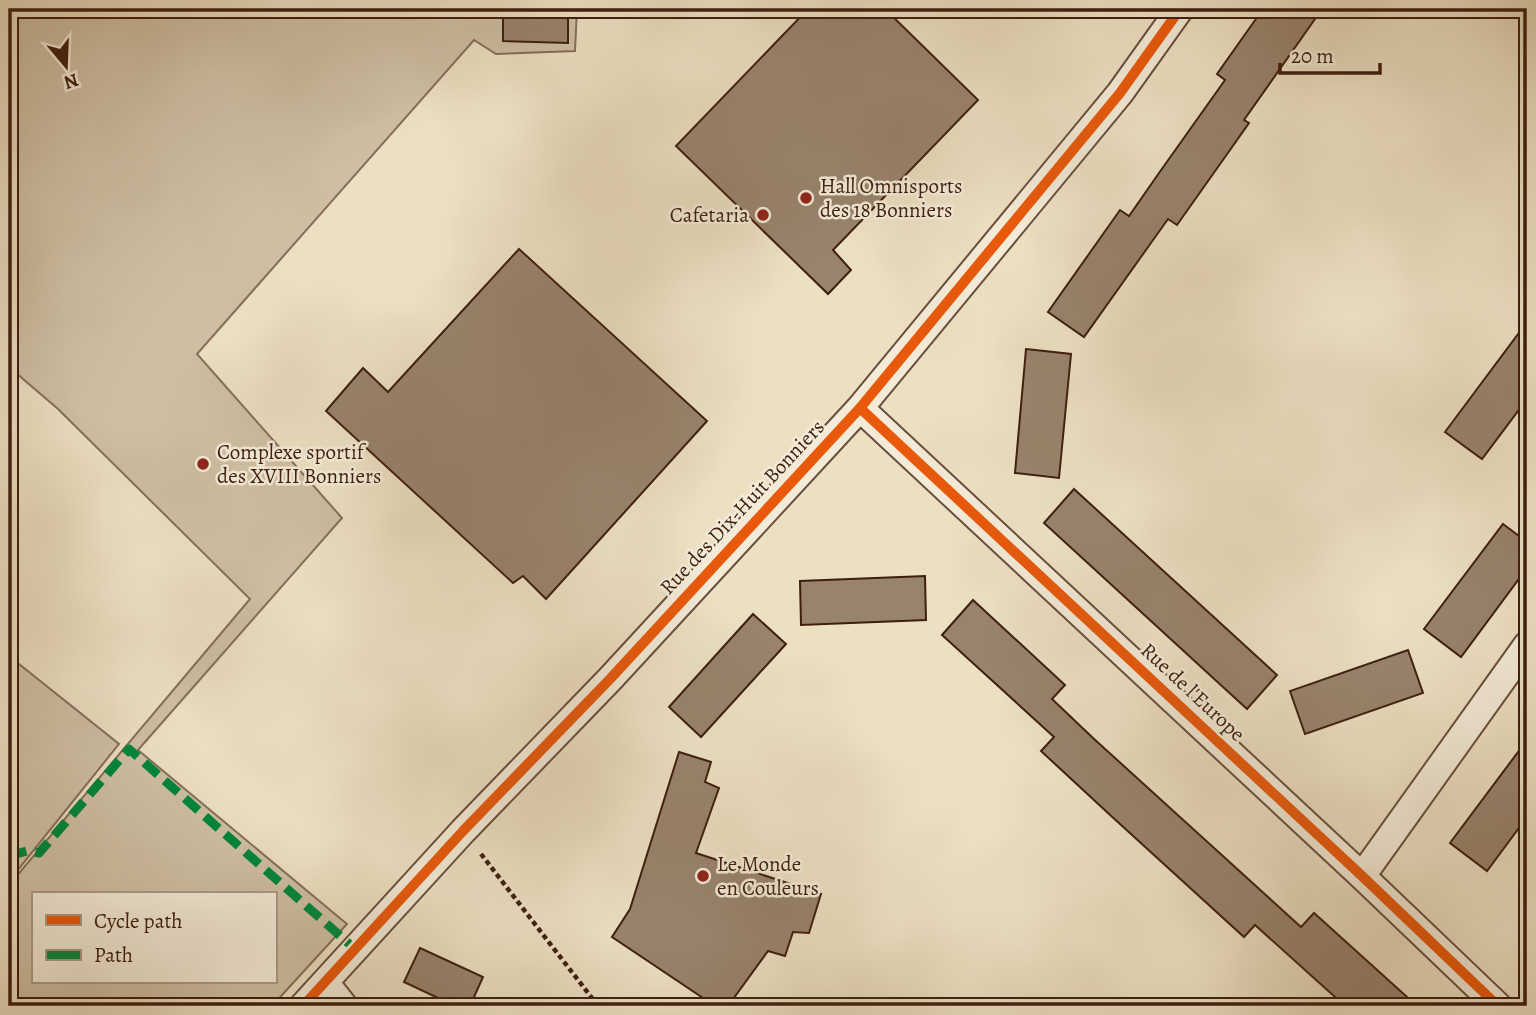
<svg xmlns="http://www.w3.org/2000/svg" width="1536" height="1015" font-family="Alegreya,serif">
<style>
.green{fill:#cebfa4;stroke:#866e5a;stroke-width:2;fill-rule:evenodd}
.building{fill:#98836d;stroke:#3e1e0f;stroke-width:2}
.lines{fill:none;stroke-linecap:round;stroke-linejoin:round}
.minor-casing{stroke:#6a4e3c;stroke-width:30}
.path{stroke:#3e1e0f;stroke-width:4.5;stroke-dasharray:5 3.5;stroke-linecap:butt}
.minor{stroke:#f3ebd8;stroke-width:26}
.quiet{stroke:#00873e;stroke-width:9;stroke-dasharray:18 9;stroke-linecap:butt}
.cycleway-casing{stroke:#f3ebd8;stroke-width:15}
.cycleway{stroke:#e8590c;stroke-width:10}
.poi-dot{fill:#8f2418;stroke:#f3ebd8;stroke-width:2.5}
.labels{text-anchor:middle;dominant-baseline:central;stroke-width:5;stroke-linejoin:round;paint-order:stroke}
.poi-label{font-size:21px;fill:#3e1e0f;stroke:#f3ebd8;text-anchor:start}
.street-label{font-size:21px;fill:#3e1e0f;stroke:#f3ebd8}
</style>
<rect width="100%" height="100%" fill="#ece0c3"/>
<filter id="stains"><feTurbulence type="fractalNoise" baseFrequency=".00286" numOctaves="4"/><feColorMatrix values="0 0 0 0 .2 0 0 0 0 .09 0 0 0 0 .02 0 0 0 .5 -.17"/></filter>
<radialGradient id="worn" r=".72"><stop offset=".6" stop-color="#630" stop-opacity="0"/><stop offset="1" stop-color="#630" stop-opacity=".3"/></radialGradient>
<path class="green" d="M9,9H577L575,51L496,54L474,40L197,354L342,518L138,750L347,924L272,1006H9V885L250,599L58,409L9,367ZM33,894H275V982H33Z
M9,656L119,744L9,881Z"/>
<path class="building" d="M503,9H568V43L503,41Z
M808,9H885L978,100L833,250L851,270L828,294L676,146Z
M1263,9H1322L1244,120L1249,123L1177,225L1168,219L1084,337L1048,312L1120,210L1129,216L1159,173L1225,80L1217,74Z
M519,249L707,421L546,599L523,576L513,583L326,411L363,368L388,392Z
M1527,322V399L1482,459L1445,432Z
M1026,349L1071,354L1059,478L1015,473Z
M1074,489L1277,675L1247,709L1044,523Z
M1503,524L1527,542V568L1461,657L1424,629Z
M925,576L926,620L801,625L800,581Z
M973,600L1065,685L1052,699L1093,738L1301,927L1314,913L1417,1006H1345L1255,925L1244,937L1109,814L1041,751L1054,737L942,635Z
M753,614L786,644L701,737L669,707Z
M1408,650L1423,693L1305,734L1290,691Z
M1527,740V817L1487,871L1450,843Z
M679,752L711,762L705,782L719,788L696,853L821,894L809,933L793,932L785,956L768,951L728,1006H715L612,937L630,909Z
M420,948L483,977L470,1006H455L404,982Z"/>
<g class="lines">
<g class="minor-casing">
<path id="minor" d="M860,408L1362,876L1498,1006
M1362,876L1527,645
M325,982L344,1006
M303,1006L463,831L610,679L860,408L1120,93L1180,9"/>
</g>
<path class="path" d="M481,854L598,1006"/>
<use href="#minor" class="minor"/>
<path class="quiet" d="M9,856L27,851L39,853L129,749L355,949"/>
<g class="cycleway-casing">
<path id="cycleway" d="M860,408L1362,876L1498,1006
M303,1006L463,831L610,679L860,408L1120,93L1180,9"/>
</g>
<use href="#cycleway" class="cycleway"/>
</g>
<g class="poi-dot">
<circle cx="806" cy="198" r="7"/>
<circle cx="763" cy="215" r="7"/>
<circle cx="203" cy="464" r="7"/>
<circle cx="703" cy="876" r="7"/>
</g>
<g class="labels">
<g class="poi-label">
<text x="820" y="186">Hall Omnisports<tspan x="820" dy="24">des 18 Bonniers</tspan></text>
<text x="749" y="215" text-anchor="end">Cafetaria</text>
<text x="217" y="452">Complexe sportif<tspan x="217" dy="24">des XVIII Bonniers</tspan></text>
<text x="717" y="864">Le Monde<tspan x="717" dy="24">en Couleurs</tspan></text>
</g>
<g class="street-label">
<text transform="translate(742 507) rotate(-47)">Rue des Dix-Huit Bonniers</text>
<text transform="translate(1193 692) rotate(43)">Rue de l'Europe</text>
</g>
</g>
<rect width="1536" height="1015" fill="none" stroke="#ece0c3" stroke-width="35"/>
<rect x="10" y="10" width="1515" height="994" fill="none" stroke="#3e1e0f" stroke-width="3.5"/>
<rect x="18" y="18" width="1501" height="980" fill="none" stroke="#3e1e0f" stroke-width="2"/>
<rect x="32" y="892" width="245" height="91" fill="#f3ebd8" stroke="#ab9988" stroke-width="2"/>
<rect x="46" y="915" width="35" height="10" fill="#e8590c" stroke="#ab9988" stroke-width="2"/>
<text x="94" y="928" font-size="21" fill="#3e1e0f">Cycle path</text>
<rect x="46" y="950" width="35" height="10" fill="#00873e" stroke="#ab9988" stroke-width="2"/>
<text x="94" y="962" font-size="21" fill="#3e1e0f">Path</text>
<g transform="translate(66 66) rotate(161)" stroke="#f3ebd8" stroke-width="5" paint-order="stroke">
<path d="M0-5L12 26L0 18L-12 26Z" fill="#3e1e0f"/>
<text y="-10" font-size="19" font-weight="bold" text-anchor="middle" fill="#3e1e0f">N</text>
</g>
<path d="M1280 63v10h100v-10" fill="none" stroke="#3e1e0f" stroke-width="3.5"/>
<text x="1291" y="63" font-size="21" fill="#3e1e0f" stroke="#f3ebd8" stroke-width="5" paint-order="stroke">20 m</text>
<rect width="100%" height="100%" filter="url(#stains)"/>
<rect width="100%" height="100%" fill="url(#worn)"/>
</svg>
